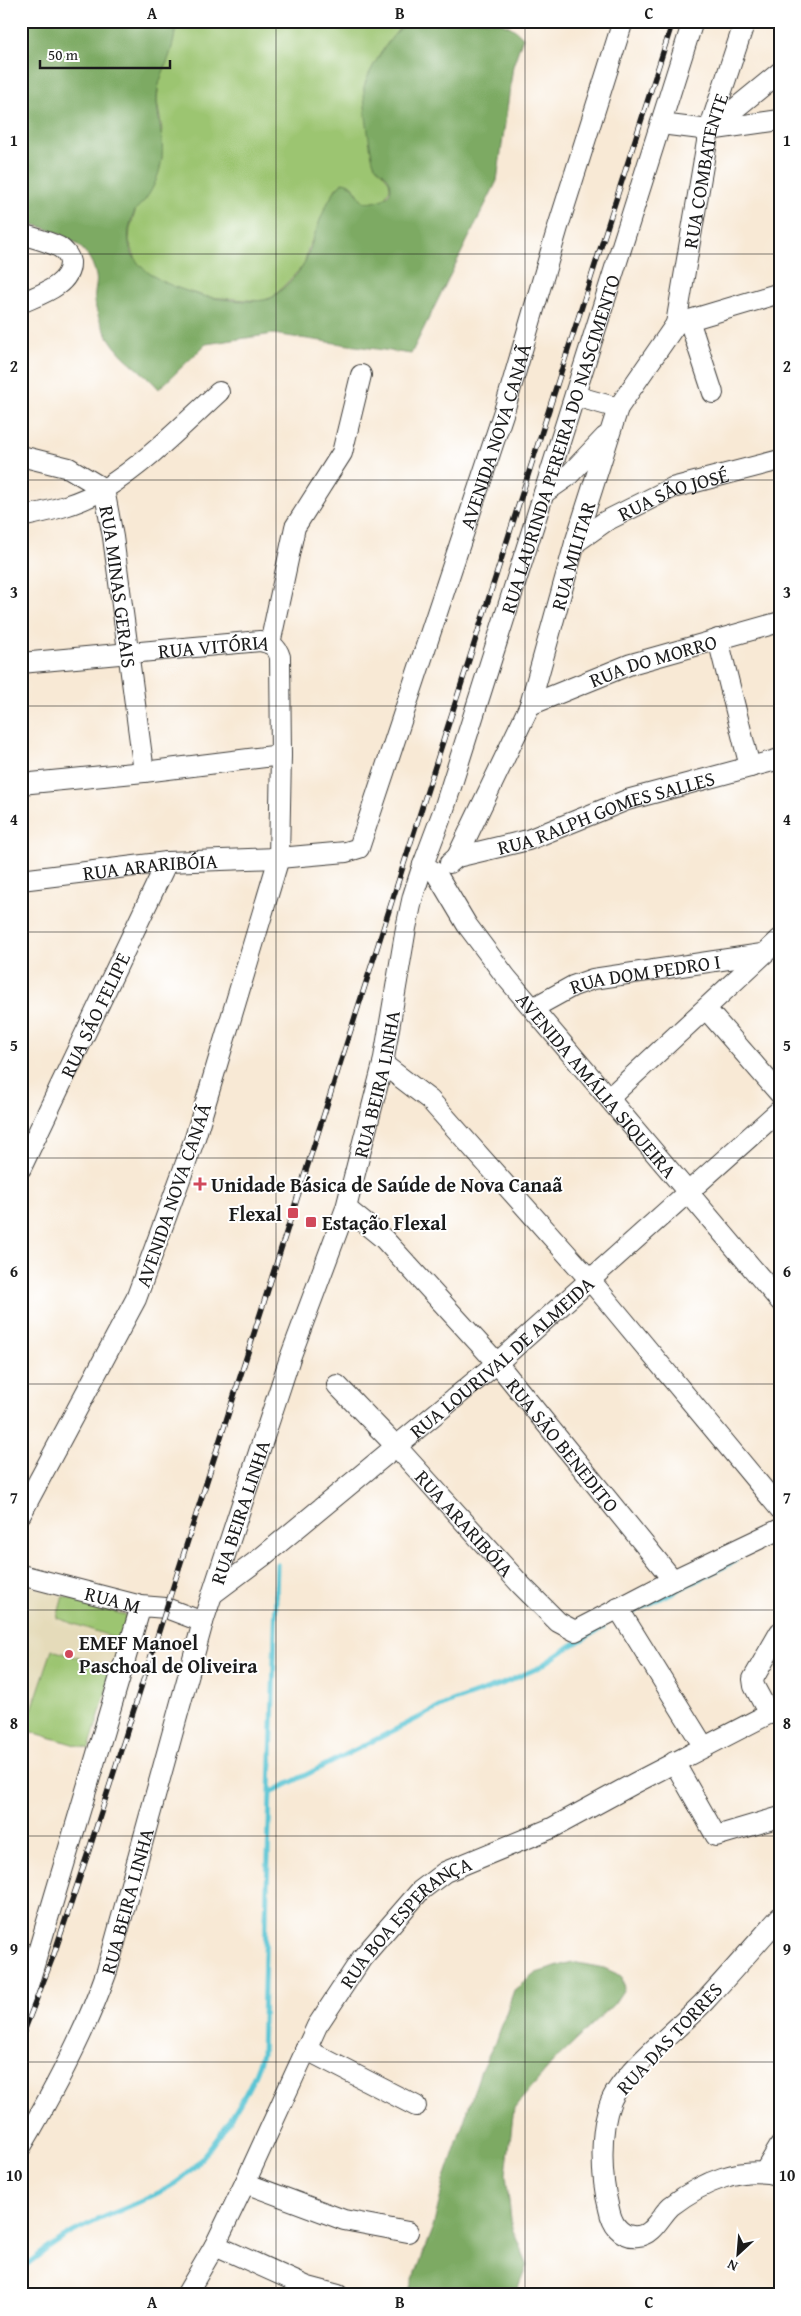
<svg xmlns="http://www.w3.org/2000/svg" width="801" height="2316" font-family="'Gentium Book Plus',serif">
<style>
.built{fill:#e5dbba}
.green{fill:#9cc571;stroke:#5c7046}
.forest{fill:#7daa63;stroke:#4c6340}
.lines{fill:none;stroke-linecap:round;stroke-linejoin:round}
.stream{stroke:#5ac5d4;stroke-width:5}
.minor-casing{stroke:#3d3b38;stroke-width:22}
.minor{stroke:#fff;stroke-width:20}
.rail-casing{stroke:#1c1c1c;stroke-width:5.5}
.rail{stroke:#fff;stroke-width:4;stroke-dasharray:11;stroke-linecap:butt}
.grid{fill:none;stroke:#1c1c1c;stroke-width:1;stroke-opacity:0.55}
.poi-dot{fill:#d1495b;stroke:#fff;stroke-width:2}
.labels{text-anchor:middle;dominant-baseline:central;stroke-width:4;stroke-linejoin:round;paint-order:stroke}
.street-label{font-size:20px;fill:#1c1c1c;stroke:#fff}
.poi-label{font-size:20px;font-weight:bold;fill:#1c1c1c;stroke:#fff;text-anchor:start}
.neatline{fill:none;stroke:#1c1c1c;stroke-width:2}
.grid-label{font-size:16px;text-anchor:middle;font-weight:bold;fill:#1c1c1c}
</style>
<rect width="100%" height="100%" fill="#fff"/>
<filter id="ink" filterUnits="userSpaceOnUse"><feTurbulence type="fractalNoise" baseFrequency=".02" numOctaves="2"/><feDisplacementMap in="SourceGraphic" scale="10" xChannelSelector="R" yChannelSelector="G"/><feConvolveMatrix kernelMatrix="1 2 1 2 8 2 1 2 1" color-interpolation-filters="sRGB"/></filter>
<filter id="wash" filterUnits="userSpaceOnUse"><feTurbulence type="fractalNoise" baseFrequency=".0096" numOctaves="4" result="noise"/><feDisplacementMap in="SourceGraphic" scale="20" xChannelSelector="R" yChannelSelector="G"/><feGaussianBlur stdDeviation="1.12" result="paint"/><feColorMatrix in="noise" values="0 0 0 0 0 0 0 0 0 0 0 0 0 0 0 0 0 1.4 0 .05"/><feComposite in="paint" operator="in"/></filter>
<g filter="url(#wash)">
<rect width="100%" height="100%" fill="#f8e9d5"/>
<path class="built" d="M21,1583L128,1616L89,1749L26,1730L21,1743Z"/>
<path class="green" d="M177,21H410L398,30L364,88L374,163L389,181L390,188L384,200L371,203L364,202L360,198L353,186L336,188L308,249L304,265L273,297L262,301L207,297L172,287L153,277L138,265L129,241L130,228L136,209L145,200L162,130L157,101L159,80L171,50Z
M63,1596L128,1616L121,1640L57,1618Z
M52,1650L113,1668L89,1749L25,1730Z"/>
<path class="forest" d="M21,21H177C175,31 174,42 171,51C166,68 156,83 157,102C158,121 164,138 162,158C160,173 154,188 145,200C142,204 137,207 135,211C111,263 159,283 199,295C214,299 261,305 273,297C280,292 301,271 304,264C315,238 322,203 342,182C355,183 356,194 364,202C377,204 397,197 389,180C386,173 377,170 374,163C370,155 363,95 364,87C368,71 394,28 409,22C416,19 488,20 497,22C508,24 515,29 523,37L513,66L497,181L411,354L273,334L206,344L159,389C143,370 122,360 109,338C103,329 96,313 95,303C93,294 98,284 96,276C89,239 53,230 21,221Z
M572,1962L604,1968L622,1976L624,1989L614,2004L556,2059L514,2108L506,2174L512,2228L527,2264L515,2295H407L432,2232L444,2181L481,2070L498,2036L514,1990L536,1973Z"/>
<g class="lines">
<path class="stream" d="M631,1613L735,1561
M270,1793L446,1704L502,1684L538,1668L569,1647L603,1627
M21,2269C39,2255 57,2240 77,2230C109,2213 144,2203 174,2184C206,2163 253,2091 262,2053L277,1564"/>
</g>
</g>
<g filter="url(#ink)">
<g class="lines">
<g class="minor-casing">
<g id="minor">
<path d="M661,124L709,130L780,72"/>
<path d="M709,130L780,120"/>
<path d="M21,234C34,238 47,241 59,247C64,250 69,256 70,262C71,286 38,295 21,303"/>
<path d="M689,320L713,393"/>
<path id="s1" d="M676,324L709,130L745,21"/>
<path d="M575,396L618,408"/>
<path id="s2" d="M21,456L69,468L104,489L113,537L144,772"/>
<path d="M544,493L567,477L605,437"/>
<path d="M21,517C50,511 79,504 104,489C146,463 183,425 219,392"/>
<path id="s3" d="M575,543L606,521L672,488L780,460"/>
<path d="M718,639L750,767"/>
<path d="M270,644L295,527L342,453L361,375"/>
<path id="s4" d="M21,663L260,641C270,643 277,646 280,657L281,755L279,858L195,1138L136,1299L21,1514"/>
<path id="s5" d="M530,705L631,664L780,622"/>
<path d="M21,784L144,772L281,755"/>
<path id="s6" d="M457,857L530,705L575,543L618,408L676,324L780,293"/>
<path id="s7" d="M450,863L457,857L528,840L627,800L780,759"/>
<path id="s8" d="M423,865L436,873L467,925L506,977L780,1301"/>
<path id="s9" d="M21,880L167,862L279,858L346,852L359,848L505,408L558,227L623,21"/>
<path id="s10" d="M533,1008L573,986L593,979L762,954"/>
<path d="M706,1009L780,1094"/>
<path d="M383,1064L430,1100L590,1280L780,1509"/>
<path d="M609,1098L780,939"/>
<path id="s11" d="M21,1168L167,862"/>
<path id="s12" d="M346,1208L384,1239L497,1363L673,1580"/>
<path id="s13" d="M337,1385L395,1445L521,1585L558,1622L575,1631L673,1580L780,1529"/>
<path id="s14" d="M21,1575L141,1606L166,1608L203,1622"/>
<path id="s15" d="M214,1593L262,1557L497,1363L780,1110"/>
<path d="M618,1608L704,1747"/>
<path d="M769,1714L754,1686L753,1679L780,1632"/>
<path d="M674,1762L716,1836L780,1817"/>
<path d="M780,1917C755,1945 730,1974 704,2002C680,2027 624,2071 611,2101C599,2131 601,2178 609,2209C612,2224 620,2238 638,2236C653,2235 661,2215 671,2206C701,2183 742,2164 780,2176"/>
<path d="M21,2009L141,1606"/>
<path d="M305,2049L416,2106"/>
<path id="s16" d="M21,2147C54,2091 85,2033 107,1971L203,1622L290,1358L346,1208L383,1064L406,928L413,896L423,865L444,809L693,21"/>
<path d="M765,2171L780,2146"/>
<path d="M245,2183L344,2220L408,2232"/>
<path d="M215,2245L308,2287L338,2295"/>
<path id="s17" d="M186,2295L215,2245L245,2183L317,2026L362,1958L420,1891L445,1872L552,1828L635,1783L780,1708"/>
</g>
</g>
<use href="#minor" class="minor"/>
<g class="rail-casing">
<path id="rail" d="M21,2039L54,1954L90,1847L673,21"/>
</g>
<use href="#rail" class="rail"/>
</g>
</g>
<path class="grid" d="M276,21V2295M525,21V2295M21,254H780M21,480H780M21,706H780M21,932H780M21,1158H780M21,1384H780M21,1610H780M21,1836H780M21,2062H780"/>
<g class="poi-dot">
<path d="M197.5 1176.5h5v5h5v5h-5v5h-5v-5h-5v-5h5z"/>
<rect x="287" y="1207" width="12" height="12" rx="2.5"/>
<rect x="305" y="1216" width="12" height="12" rx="2.5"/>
<circle cx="69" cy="1654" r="5"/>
</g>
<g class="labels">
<g class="street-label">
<text stroke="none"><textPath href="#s1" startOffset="156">RUA COMBATENTE</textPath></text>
<text stroke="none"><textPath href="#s9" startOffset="774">AVENIDA NOVA CANAÃ</textPath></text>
<text stroke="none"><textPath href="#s16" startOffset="1791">RUA LAURINDA PEREIRA DO NASCIMENTO</textPath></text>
<text stroke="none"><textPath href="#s3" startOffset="111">RUA SÃO JOSÉ</textPath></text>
<text stroke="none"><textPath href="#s6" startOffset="324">RUA MILITAR</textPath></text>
<text stroke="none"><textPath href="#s2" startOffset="189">RUA MINAS GERAIS</textPath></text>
<text stroke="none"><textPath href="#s4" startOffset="194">RUA VITÓRIA</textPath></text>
<text stroke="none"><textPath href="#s5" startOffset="131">RUA DO MORRO</textPath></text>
<text stroke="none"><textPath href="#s7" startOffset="165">RUA RALPH GOMES SALLES</textPath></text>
<text stroke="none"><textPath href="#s9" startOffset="130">RUA ARARIBÓIA</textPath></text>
<text stroke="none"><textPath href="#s10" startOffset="119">RUA DOM PEDRO I</textPath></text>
<text stroke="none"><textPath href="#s11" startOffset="170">RUA SÃO FELIPE</textPath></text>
<text stroke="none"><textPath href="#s16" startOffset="1124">RUA BEIRA LINHA</textPath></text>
<text stroke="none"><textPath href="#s8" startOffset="282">AVENIDA AMÁLIA SIQUEIRA</textPath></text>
<text transform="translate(173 1195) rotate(-71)">AVENIDA NOVA CANAÃ</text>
<text stroke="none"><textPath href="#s15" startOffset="372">RUA LOURIVAL DE ALMEIDA</textPath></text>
<text stroke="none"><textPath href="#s12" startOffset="322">RUA SÃO BENEDITO</textPath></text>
<text stroke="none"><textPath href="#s16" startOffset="674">RUA BEIRA LINHA</textPath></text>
<text stroke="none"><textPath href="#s13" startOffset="188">RUA ARARIBÓIA</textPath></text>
<text stroke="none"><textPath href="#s14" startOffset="95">RUA M</textPath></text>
<text stroke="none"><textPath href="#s16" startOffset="269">RUA BEIRA LINHA</textPath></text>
<text stroke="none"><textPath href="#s17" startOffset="438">RUA BOA ESPERANÇA</textPath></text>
<text transform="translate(669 2038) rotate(-47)">RUA DAS TORRES</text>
</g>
<g class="poi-label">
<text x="211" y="1184">Unidade Básica de Saúde de Nova Canaã</text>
<text x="282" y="1213" text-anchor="end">Flexal</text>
<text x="322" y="1222">Estação Flexal</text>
<text x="79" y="1642">EMEF Manoel<tspan x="79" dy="23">Paschoal de Oliveira</tspan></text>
</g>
</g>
<rect width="801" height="2316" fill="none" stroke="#fff" stroke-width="55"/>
<g transform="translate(738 2254) rotate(206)" stroke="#ffffff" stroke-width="4" paint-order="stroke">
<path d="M0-4L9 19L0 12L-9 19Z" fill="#1c1c1c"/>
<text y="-8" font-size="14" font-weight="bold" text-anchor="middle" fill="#1c1c1c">N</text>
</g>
<path d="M40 60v8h130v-8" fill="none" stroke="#1c1c1c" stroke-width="2.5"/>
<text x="48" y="60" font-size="15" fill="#1c1c1c" stroke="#ffffff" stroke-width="4" paint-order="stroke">50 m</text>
<rect x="28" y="28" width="746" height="2260" class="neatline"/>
<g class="grid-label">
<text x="152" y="19">A</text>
<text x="400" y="19">B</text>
<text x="649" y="19">C</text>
<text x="14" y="146">1</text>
<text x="787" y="146">1</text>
<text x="14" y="372">2</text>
<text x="787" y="372">2</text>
<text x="14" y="598">3</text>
<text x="787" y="598">3</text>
<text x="14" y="825">4</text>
<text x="787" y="825">4</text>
<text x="14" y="1051">5</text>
<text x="787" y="1051">5</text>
<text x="14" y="1277">6</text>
<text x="787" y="1277">6</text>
<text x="14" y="1503">7</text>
<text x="787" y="1503">7</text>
<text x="14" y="1729">8</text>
<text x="787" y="1729">8</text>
<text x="14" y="1955">9</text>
<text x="787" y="1955">9</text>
<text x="14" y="2181">10</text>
<text x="787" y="2181">10</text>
<text x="152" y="2308">A</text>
<text x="400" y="2308">B</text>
<text x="649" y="2308">C</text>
</g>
</svg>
